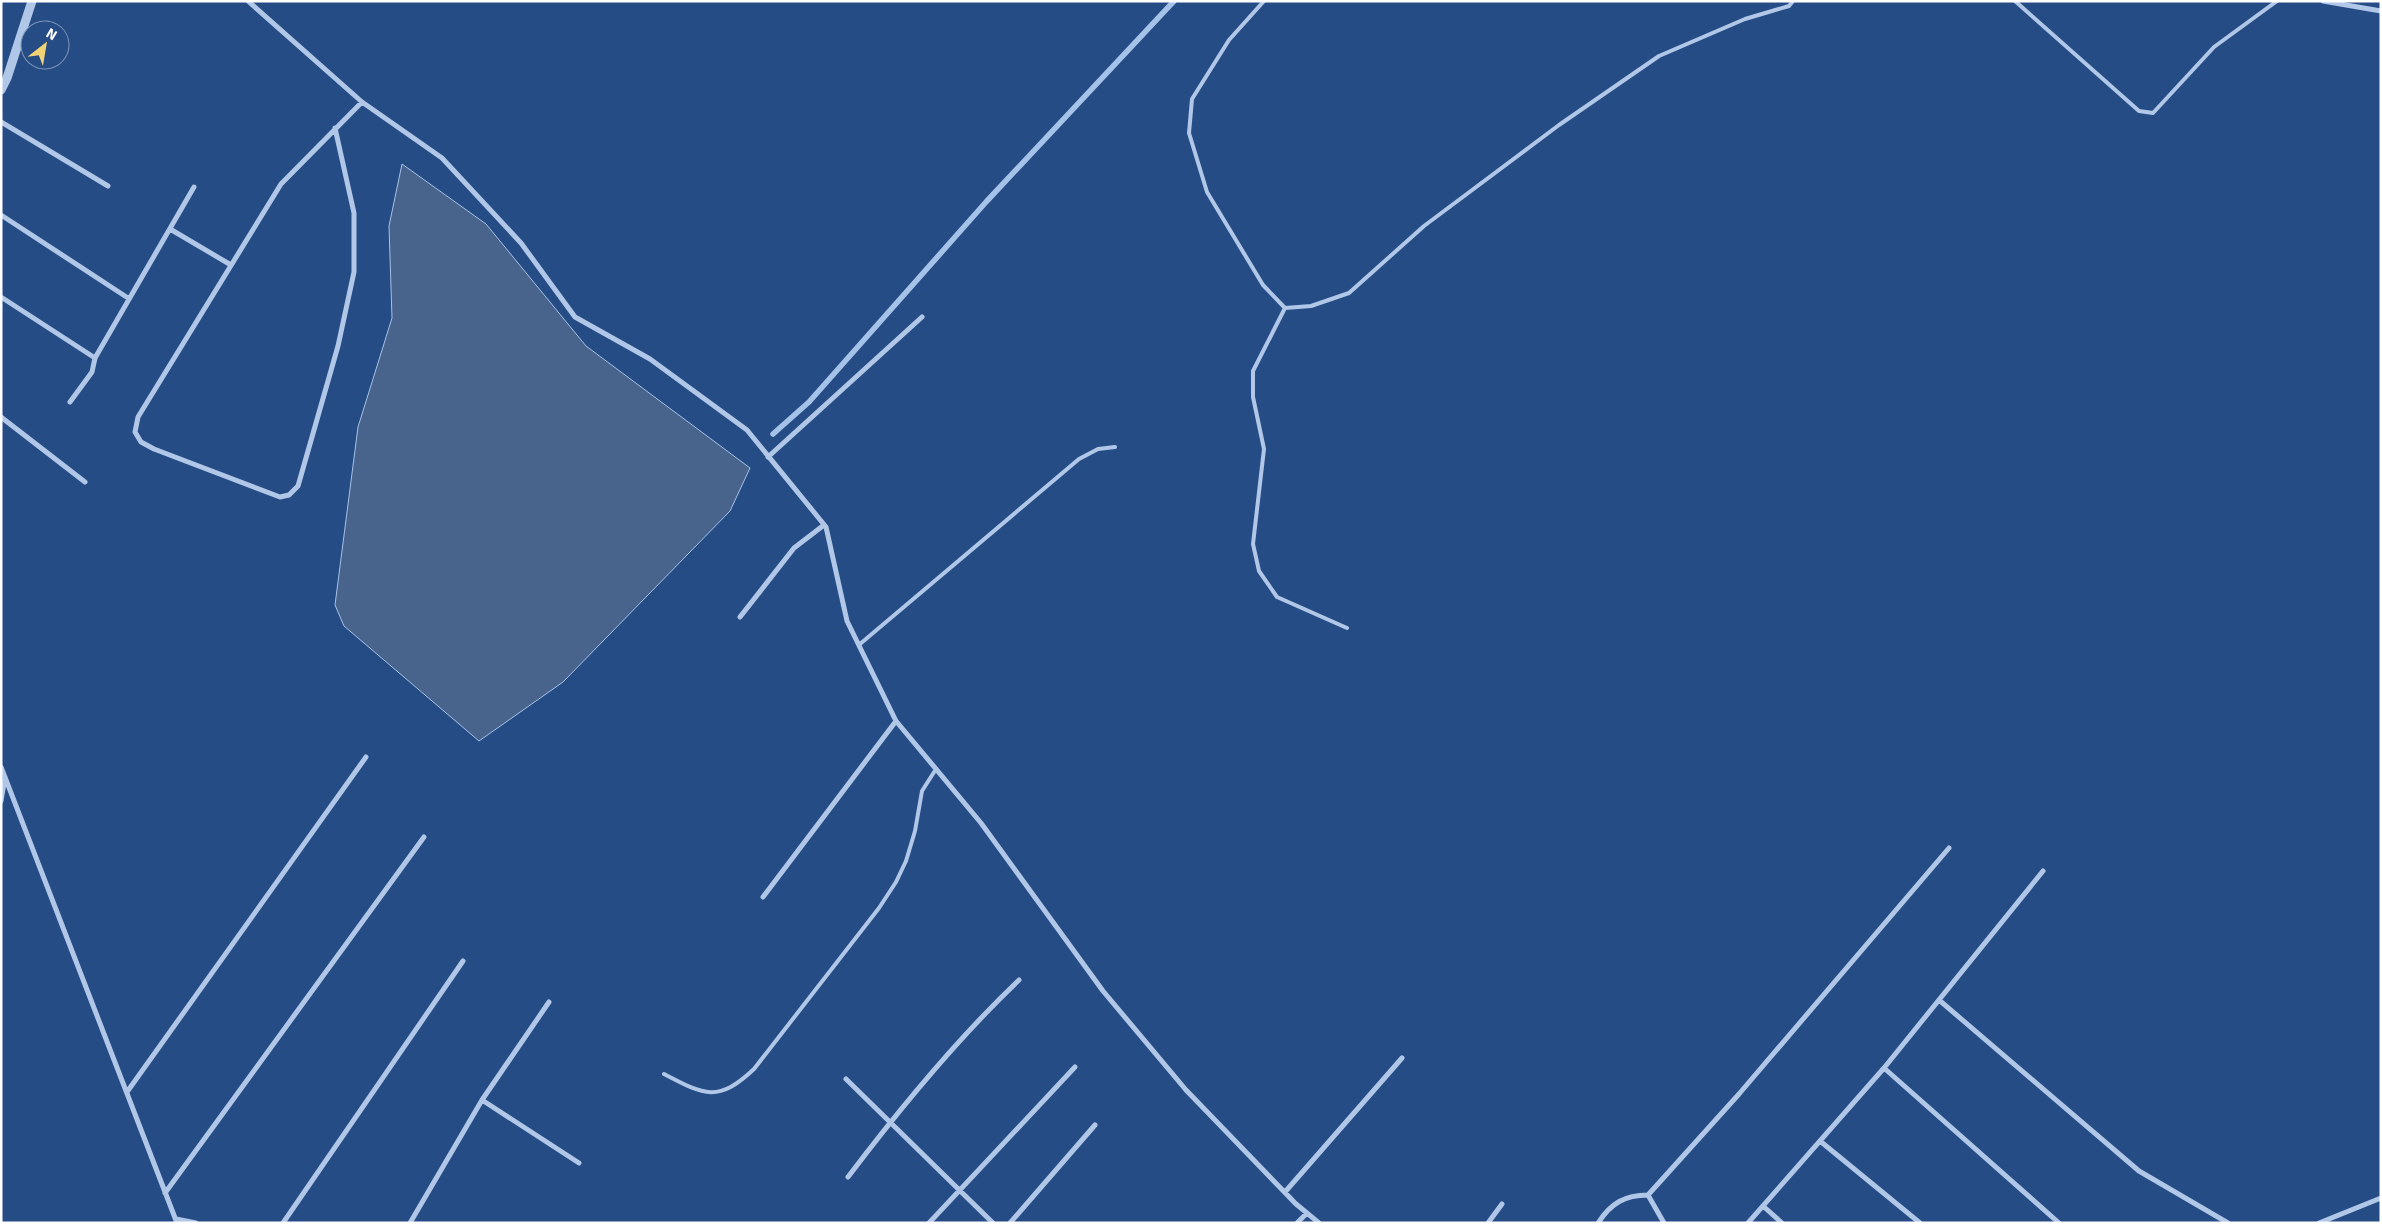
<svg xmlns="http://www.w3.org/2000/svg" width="2382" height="1224" font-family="Signika,sans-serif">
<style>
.water{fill:#48638c;stroke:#a5c2e9}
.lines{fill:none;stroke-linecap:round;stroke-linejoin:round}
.stream{stroke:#a5c2e9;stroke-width:5.5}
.service{stroke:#b1c7e8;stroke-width:4}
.minor{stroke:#b1c7e8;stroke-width:5}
.tertiary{stroke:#b1c7e8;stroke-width:9}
</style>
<rect width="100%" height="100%" fill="#264c86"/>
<path class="water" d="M402,164L486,224L586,346L750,468L730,511L563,682L479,741L344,626L335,605L358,427L392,318L389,226Z"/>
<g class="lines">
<path class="stream" d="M773,434L809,402L986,202L1174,1"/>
<path class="service" d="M1264,1L1229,40L1192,99L1189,133L1207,192L1263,285L1285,308L1311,306L1349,293L1424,226L1559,125L1659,56L1745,19L1789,6L1793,1
M2015,1L2139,111L2153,113L2214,47L2277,1
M1285,308L1253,371V397L1264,449L1253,544L1259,571L1277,597L1347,628
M860,644L1079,459L1098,449L1115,447
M664,1074C704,1095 718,1103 754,1069L879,908L896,882L906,861L915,831L922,791L936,769"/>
<path class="minor" d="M248,1L362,102L442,158L521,243L575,317L650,359L747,430L826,527L847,621L896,721L981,823L1103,991L1186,1090L1296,1204L1319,1223
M2323,1L2381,11
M1,122L108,186
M335,128L354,213V272L338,346L298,486L289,495L280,497L154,449L141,442L135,432L138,417L281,184L362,102
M1,215L128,298
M170,229L231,265
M1,297L95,358
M70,402L92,372L95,358L194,187
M1,417L85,482
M768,457L922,317
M740,617L794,548L824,525
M1,767L177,1223
M1,801L5,777
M763,897L896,721
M1939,1000L2139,1171L2228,1223
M1884,1068L2059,1223
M846,1079L993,1223
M127,1092L366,757
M482,1100L579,1163
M1820,1141L1920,1223
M848,1177C901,1107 956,1040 1019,980
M1285,1192L1402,1058
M165,1193L424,837
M1648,1195L1664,1223
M1763,1206L1782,1223
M176,1219L196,1223
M283,1223L463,961
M410,1223L482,1100L549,1002
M929,1223L1075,1067
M1010,1223L1095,1125
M1297,1223L1307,1213
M1488,1223L1502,1204
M1598,1223C1611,1203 1625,1195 1648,1195L1739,1094L1949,848
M1748,1223L1884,1068L2043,871
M2319,1223L2381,1198"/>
<path class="tertiary" d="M1,90L7,78L32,1"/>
</g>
<rect width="2382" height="1224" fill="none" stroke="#ffffff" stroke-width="5"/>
<g transform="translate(45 45) rotate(31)"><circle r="24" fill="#264c86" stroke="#7d94b6"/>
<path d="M0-4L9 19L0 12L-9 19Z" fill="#f1d376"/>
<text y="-8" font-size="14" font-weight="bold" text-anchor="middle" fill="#ffffff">N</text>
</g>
</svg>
